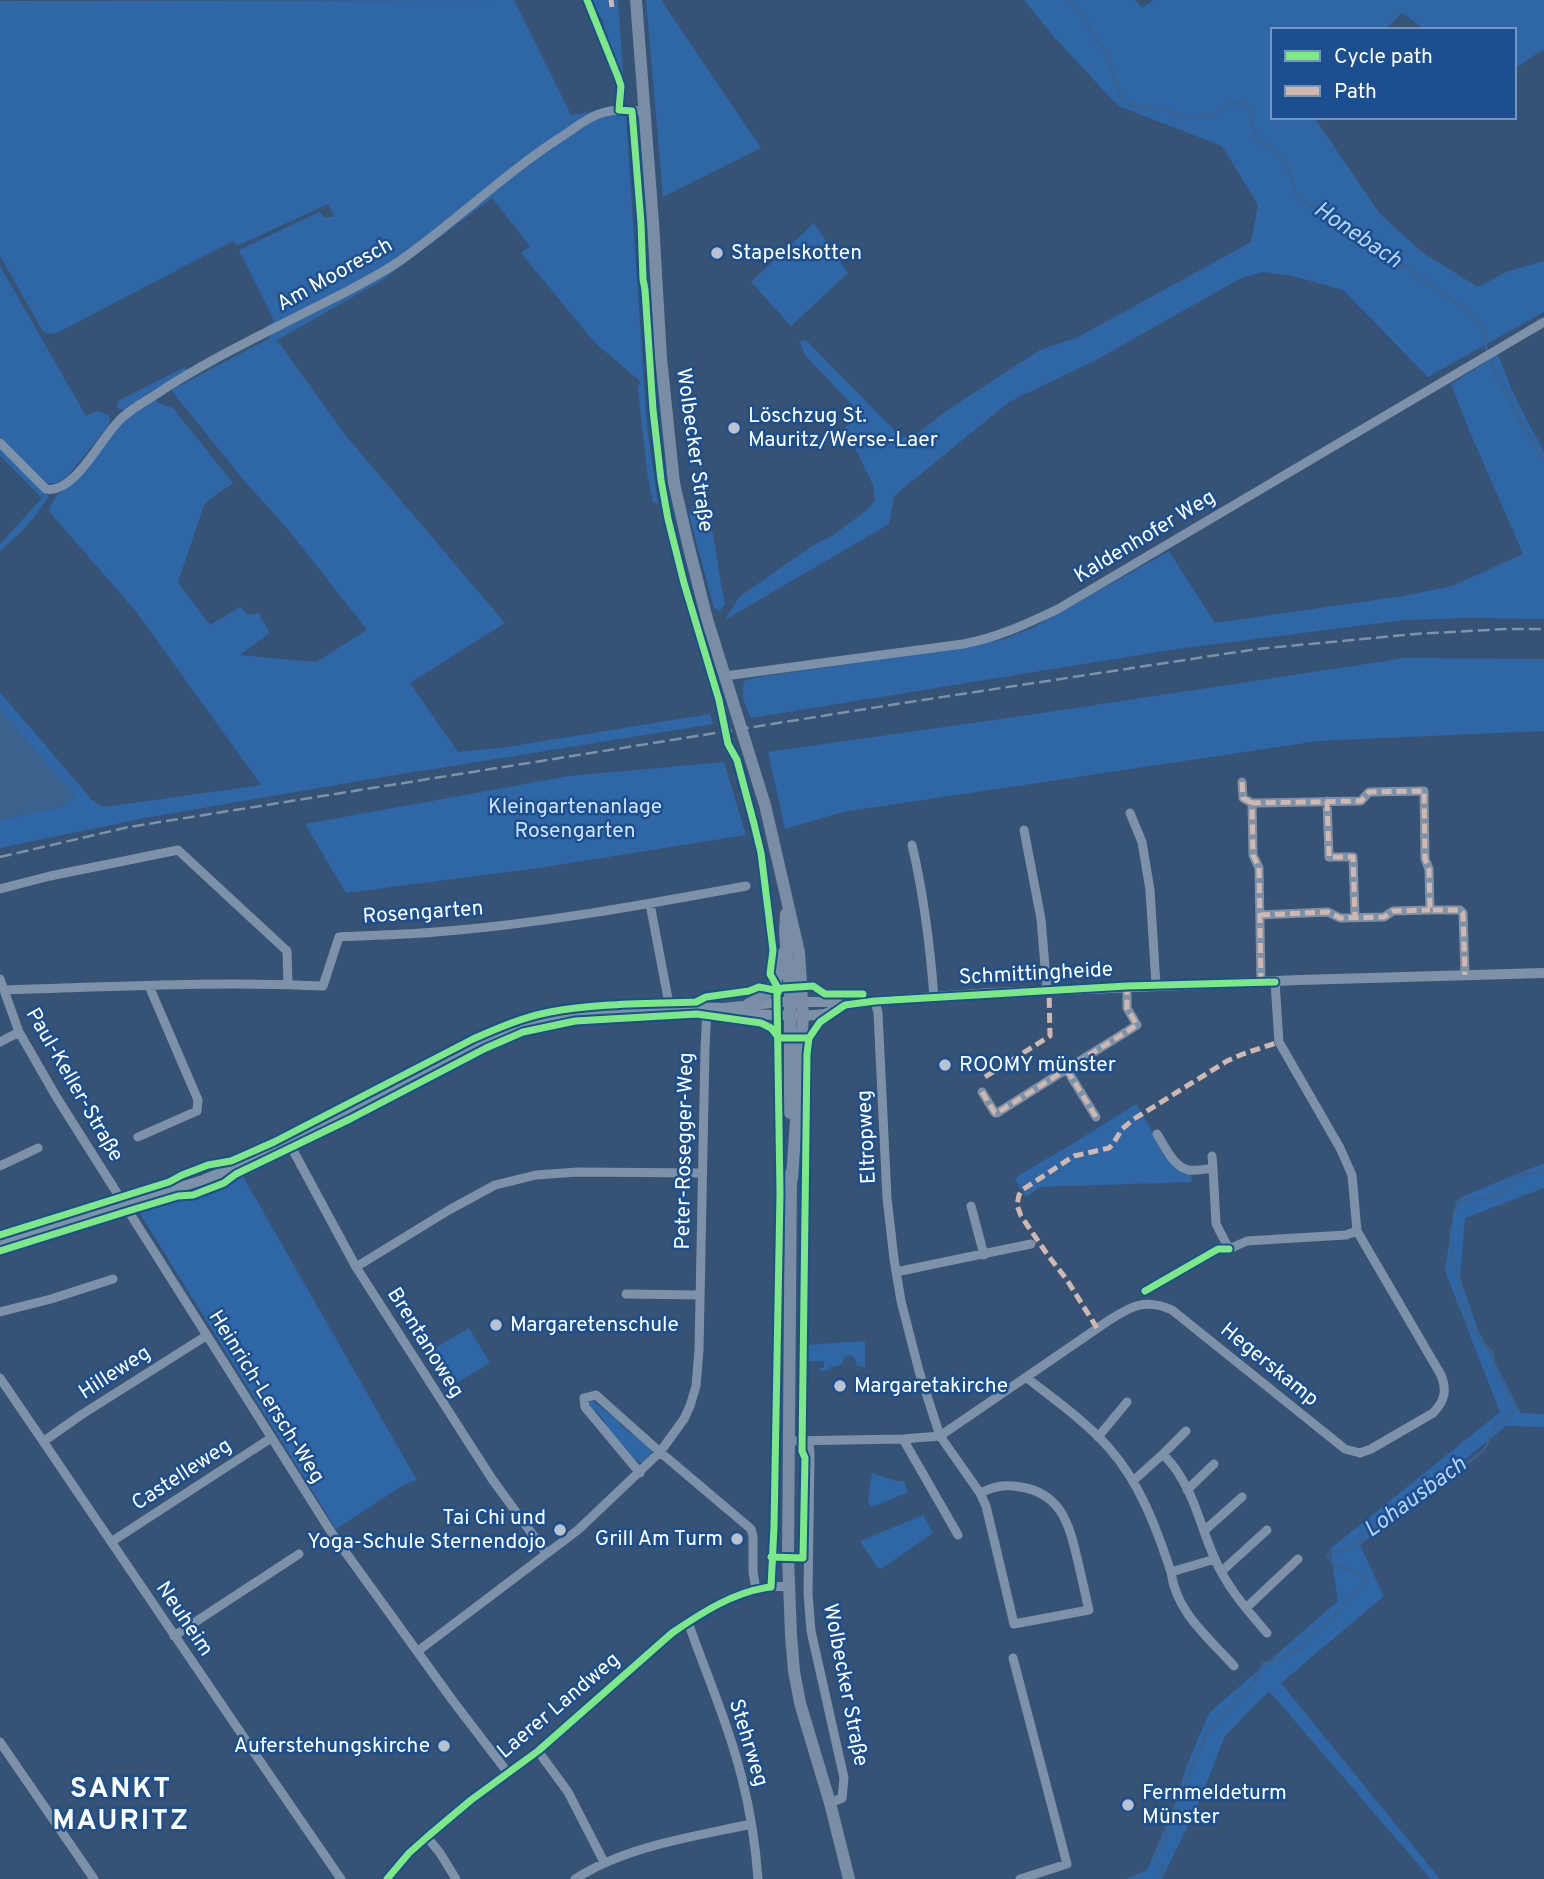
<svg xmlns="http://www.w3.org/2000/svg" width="1544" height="1879" font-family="Overpass,sans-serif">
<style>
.green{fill:#2f66a5}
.water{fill:#3b618d}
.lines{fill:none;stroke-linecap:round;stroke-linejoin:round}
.stream{stroke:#3b618d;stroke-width:2.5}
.minor{stroke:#7d92a8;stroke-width:9}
.tertiary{stroke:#7d92a8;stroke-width:10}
.secondary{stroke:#798da4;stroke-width:12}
.rail{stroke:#7e92a7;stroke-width:2.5;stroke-dasharray:12 5;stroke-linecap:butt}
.quiet{stroke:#d1b7ad;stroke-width:5;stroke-dasharray:10 5;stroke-linecap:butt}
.cycleway-casing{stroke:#1b4f8f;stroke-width:11}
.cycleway{stroke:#7ce984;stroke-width:7}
.poi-dot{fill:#b9c2ce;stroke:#1b4f8f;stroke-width:2.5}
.labels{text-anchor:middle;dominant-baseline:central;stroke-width:5;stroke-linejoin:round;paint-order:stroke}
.poi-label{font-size:21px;fill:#fff;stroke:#1b4f8f;text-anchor:start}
.street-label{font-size:21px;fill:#fff;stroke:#1b4f8f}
.park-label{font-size:21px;fill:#cfe3fa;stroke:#1b4f8f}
.water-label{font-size:23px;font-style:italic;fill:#b5d3f5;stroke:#1b4f8f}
.district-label{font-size:28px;font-weight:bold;letter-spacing:2px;fill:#fff;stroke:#1b4f8f}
</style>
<rect width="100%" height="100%" fill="#365274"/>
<path class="green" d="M514,0L571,115L581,114L619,104L603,21L591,0H618L647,427L658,504L653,502L647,472L638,389L640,381L595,343L521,253L530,246L492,198L383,280L277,340L347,437L505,623L410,683L458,752L500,748L710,714L713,724L371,779L145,818L0,848V820L61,807L75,796L0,710V692L92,800L104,807L261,785L138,614L48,510L56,496L74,480L122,422L154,399L160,404L173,408L233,483L205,503L178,582L210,625L240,607L247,614L254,615L258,612L270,633L240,655L316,662L367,630L291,533L241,477L171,390L270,338L263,328L274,321L239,250L319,212L325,217H334L328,204L237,246L233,241L55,334L46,333L42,330L0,256V1Z
M646,0H661L761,148L663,197Z
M1024,0H1135L1142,8L1153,0H1544V49L1514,69V30H1425L1402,13L1384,30H1273V117H1314L1380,214L1422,252L1478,287L1508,271L1544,261V312L1428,377L1343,290L1293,276L1263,272L1241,278L1096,360L1009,402L894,496L889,524L725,620L739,597L812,546L833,535L867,510L875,500L873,485L853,444L849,440L832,447L830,444L854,418L856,409L805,355L799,341L806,340L901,437H913L946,411L1040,350L1078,337L1251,242L1258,205L1222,146L1118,106L1055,38Z
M814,223L848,273L791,326L751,282Z
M0,266L86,416L97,411L109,415L110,424L67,477L56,483H47L0,437Z
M1498,354L1513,393L1544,452V619L1469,618L1405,620L1177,649L751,718C744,704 741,695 744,681L758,677L968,647L1004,639L1034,627L1169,551L1215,623L1403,596L1452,586L1523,554L1469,430L1451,384Z
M185,367L187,371L147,394L124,410L117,408L118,401Z
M0,449L49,496C35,518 20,535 0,551V544L42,498L0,456Z
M700,505L707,509C716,541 718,572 725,604L720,611L714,608L690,519V512L693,506Z
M1405,658L1544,659V731L1318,741L843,812L785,829L768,752L1035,714Z
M724,762L746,835L539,868L346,893L305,824L569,776Z
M1136,1104L1169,1160L1191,1173L1192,1182L1040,1187L1026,1197L1015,1179L1021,1174L1069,1146Z
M1544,1163V1188L1465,1218L1460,1278L1478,1330L1521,1413L1544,1414V1427L1506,1426L1360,1545L1384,1596L1281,1683L1440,1879H1431L1269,1691L1225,1736L1199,1802L1162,1879H1126L1147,1870L1176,1803L1186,1767L1209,1713L1338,1601L1330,1549L1500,1412L1445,1271L1454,1208L1458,1210L1455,1203L1461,1197Z
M241,1173L417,1480L405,1484L336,1529L137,1209C152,1206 166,1201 180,1199C204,1194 222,1189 241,1173Z
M469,1328L490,1363L450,1387L428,1352Z
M865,1341V1367L857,1366L855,1359L851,1355L845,1357L841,1365L830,1367L829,1370L820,1371V1368H824V1361H806V1345Z
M592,1400L620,1422V1424L632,1434L634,1433L652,1448V1452L644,1462H638L604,1424L605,1421L595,1410L593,1411L588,1404Z
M872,1473L896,1481H904L908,1492L878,1505L871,1506L868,1502Z
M923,1515L933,1533L881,1569L877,1567L860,1541Z"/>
<path class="water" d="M0,710L75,796L61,807L0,820Z"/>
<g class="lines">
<path class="stream" d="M1067,0C1071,5 1076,8 1080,13C1091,24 1093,45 1108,51L1110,64L1121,96L1131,105L1155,108L1169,111L1174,115L1191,117L1214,114L1230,102L1246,104C1256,117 1247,127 1260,143L1266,144L1280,155L1290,174L1295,192L1299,197L1310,206L1319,209L1334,222L1377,249L1381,254L1407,267L1416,275L1468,311L1483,330L1487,351
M1489,357L1495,374L1524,428L1544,459
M1454,1213L1460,1200L1487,1198L1500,1194L1515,1180L1524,1175L1544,1170
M1158,1879L1163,1870L1156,1860V1855L1165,1839L1172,1813L1206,1735L1228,1709L1237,1703L1253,1684L1263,1664L1301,1649L1310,1634L1328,1623L1366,1580V1576C1354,1573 1345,1567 1333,1564L1328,1556L1330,1552C1342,1551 1358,1546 1364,1535L1397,1517L1412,1505L1419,1494L1431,1485L1437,1483L1457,1467L1464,1466L1485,1449L1496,1424L1507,1418L1515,1411V1406L1510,1399L1494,1366L1493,1355L1490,1349L1484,1346L1480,1341L1478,1334L1467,1322V1309L1460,1301L1459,1286L1461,1283L1452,1257L1450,1231"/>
<path class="minor" d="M0,443L46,489C76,495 103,432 124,416C133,408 144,402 155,395C206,361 263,334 318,306C346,292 375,278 401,260C456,221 504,174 561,137C574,129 587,117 602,113C616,108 630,111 644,111
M725,676L963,644C997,638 1026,624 1058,609L1544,322
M1242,782L1243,798L1252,803
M1327,801L1329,857H1353L1355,917
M1130,813L1142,842L1150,890L1156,985
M1024,830L1041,919L1047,991
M912,845C924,895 930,946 934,997
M0,889L50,876L178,850L287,951L288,984
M650,904L670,1009
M1260,915L1328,912L1340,918L1384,917L1393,911L1430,910
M0,979L19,1032L57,1098L333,1535L453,1701L508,1773
M1261,983L1259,868L1253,855L1252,803L1361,801L1369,792L1424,791L1425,859L1429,869L1430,910H1460L1463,913L1465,975
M4,990C110,987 217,981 323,986L339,937C371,935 403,935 435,932C539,924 643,905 746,886
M875,1001L878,1013L887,1198L894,1259L901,1301L919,1371L940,1436L980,1493L986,1506L1014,1624L1089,1610C1085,1594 1082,1578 1078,1562C1070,1529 1064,1497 1026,1488C1006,1484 998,1485 980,1493
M0,1042L19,1032
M1067,1070L1096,1117
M982,1092L995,1113H997L1137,1025L1127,1008V986
M1157,1134C1165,1146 1173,1167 1189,1170C1196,1171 1206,1169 1213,1168L1216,1224L1229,1249L1247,1241L1346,1235L1357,1231
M138,1137L197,1111L198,1100L149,986
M289,1143L356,1267L492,1479L546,1553
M1212,1156L1213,1168
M0,1166L38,1148
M971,1206L984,1255
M356,1267L449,1210L495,1185L536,1175L578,1172L702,1173
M896,1272L1031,1244
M626,1294L700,1295
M0,1312L51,1299L113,1279
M0,1378C114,1545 226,1713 341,1879
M1027,1378C1055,1400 1085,1421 1109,1448C1140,1483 1156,1527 1171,1572L1215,1559
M1098,1437L1127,1402
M903,1439L958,1535
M44,1441L81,1415L206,1336
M789,1441L903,1439L940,1436L1108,1321C1131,1306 1145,1298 1172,1310L1345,1449L1360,1453L1371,1449L1433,1413C1445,1401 1447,1390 1441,1375L1357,1231L1352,1175L1340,1148L1279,1042L1275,982
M809,1441L810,1455L808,1593L811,1631L844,1778L842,1798L830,1803
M1163,1454L1186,1431
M640,1473L585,1407L584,1398L596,1395L660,1452L751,1529L753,1536V1572L756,1589
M1133,1481L1163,1454C1169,1461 1176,1468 1180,1476C1196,1501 1202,1530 1214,1557C1226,1586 1247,1610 1267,1633
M1187,1490L1214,1464
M1204,1531L1242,1497
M111,1542L271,1438
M1222,1571L1267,1530
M1171,1572C1176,1612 1208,1637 1234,1666
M1246,1608L1298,1559
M688,1622C703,1665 721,1707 734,1750C747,1792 755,1836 758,1879
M174,1636L299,1554
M418,1651L578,1530L660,1452L684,1419L690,1406L696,1386L699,1350L705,1049L707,1007
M1013,1658L1067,1864L1020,1879
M0,1742L94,1879
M538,1751L568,1792L604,1862
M427,1837L440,1853L456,1879
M387,1879L409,1853L427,1837L471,1800L538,1751L672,1633C696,1616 726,1596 755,1589C766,1586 778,1587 788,1586
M575,1879C626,1846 692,1837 751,1824"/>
<path class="tertiary" d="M731,1010L751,1014L803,1016L825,1014L845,1005L875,1001L992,993L1299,980L1544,973
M0,1243L203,1180L238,1166L289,1143L502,1032L543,1020L595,1012L690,1007L723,1008L781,1002H828L845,1005"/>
<path class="secondary" d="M636,0L653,222L661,358L674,483L688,544L707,619L765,805L799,952L803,1016L792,1179
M786,914L785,933L790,990V1113
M749,1004C774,993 779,980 782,954
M791,1173L788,1557L791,1635L794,1671L800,1703L830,1803L849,1879"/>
<path class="rail" d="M0,857L129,827L903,703L1257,649L1415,634L1506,629H1544"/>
<path class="quiet" d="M611,0L612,7
M1242,782L1243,798L1252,803
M1327,801L1329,857H1353L1355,917
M1260,915L1328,912L1340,918L1384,917L1393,911L1430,910
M1261,983L1259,868L1253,855L1252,803L1361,801L1369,792L1424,791L1425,859L1429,869L1430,910H1460L1463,913L1465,975
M1067,1070L1096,1117
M985,1077L1050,1036L1049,990
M982,1092L995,1113H997L1137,1025L1127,1008V986
M1097,1328L1067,1280L1047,1254L1021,1216L1017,1205L1019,1195L1022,1190L1074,1156L1109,1148L1113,1144L1122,1129L1134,1119L1227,1061L1243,1054L1279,1042"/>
<g class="cycleway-casing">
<path id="cycleway" d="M0,1235L169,1182L182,1175L208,1165L231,1161L274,1142L473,1039C498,1028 523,1017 550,1012C598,1003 648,1004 696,1002L706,997L749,991L759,987L775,990L783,988L813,986L825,994H863
M0,1251L128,1211L178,1196L193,1195L224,1183L236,1174L350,1119L486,1048L523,1032L575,1021L697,1014L761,1023L771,1028L779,1038H809
M1145,1291L1218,1249H1229
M771,1557L803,1558L805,1458L802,1451L807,1054L809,1038L820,1022L845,1005L875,1001L1127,986L1275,982
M387,1879L409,1853L427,1837L471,1800L538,1751L672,1633C701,1613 735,1591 771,1587L774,1527L780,1193L777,995L779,990L770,974L773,950L761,853L754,824L737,760L728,744L719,700L684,583L668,519L661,480L653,410L645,290L643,279L641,223L632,111L619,110L621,86L618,77L587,0"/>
</g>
<use href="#cycleway" class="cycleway"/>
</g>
<g class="poi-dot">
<circle cx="717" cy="253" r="7"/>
<circle cx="734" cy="428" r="7"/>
<circle cx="945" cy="1065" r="7"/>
<circle cx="496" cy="1325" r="7"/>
<circle cx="840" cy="1386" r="7"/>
<circle cx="560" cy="1530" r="7"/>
<circle cx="737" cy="1539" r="7"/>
<circle cx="444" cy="1746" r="7"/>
<circle cx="1128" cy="1805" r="7"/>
</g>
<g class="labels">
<g class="poi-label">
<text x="731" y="253">Stapelskotten</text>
<text x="748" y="416">Löschzug St.<tspan x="748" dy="24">Mauritz/Werse-Laer</tspan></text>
<text x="959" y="1065">ROOMY münster</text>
<text x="510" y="1325">Margaretenschule</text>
<text x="854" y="1386">Margaretakirche</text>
<text x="546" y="1518" text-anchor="end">Tai Chi und<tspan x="546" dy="24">Yoga-Schule Sternendojo</tspan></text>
<text x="723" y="1539" text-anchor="end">Grill Am Turm</text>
<text x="430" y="1746" text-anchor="end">Auferstehungskirche</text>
<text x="1142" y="1793">Fernmeldeturm<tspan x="1142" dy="24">Münster</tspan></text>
</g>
<g class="street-label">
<text transform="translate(335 275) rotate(-29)">Am Mooresch</text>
<text transform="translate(694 450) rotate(82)">Wolbecker Straße</text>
<text transform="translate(1145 537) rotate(-31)">Kaldenhofer Weg</text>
<text transform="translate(423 913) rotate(-4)">Rosengarten</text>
<text transform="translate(1036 974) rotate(-3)">Schmittingheide</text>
<text transform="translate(74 1085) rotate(60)">Paul-Keller-Straße</text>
<text transform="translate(867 1137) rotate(-93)">Eltropweg</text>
<text transform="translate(685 1151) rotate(-89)">Peter-Rosegger-Weg</text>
<text transform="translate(425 1343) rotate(58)">Brentanoweg</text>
<text transform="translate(1269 1365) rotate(39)">Hegerskamp</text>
<text transform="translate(115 1373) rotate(-33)">Hilleweg</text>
<text transform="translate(266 1397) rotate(58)">Heinrich-Lersch-Weg</text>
<text transform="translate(182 1475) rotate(-33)">Castelleweg</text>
<text transform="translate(184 1619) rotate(56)">Neuheim</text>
<text transform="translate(845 1685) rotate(79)">Wolbecker Straße</text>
<text transform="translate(559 1706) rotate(-40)">Laerer Landweg</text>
<text transform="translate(748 1743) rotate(73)">Stehrweg</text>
</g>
<g class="park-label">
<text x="575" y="807">Kleingartenanlage<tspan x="575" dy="24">Rosengarten</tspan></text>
</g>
<g class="water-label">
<text transform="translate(1357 236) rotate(34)">Honebach</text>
<text transform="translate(1416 1498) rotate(-36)">Lohausbach</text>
</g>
<g class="district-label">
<text x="121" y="1790">SANKT<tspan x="121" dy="32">MAURITZ</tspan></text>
</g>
</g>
<rect x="1271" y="28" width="245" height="91" fill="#1b4f8f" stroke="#7695bc" stroke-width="2"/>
<rect x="1285" y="51" width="35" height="10" fill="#7ce984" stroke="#7695bc" stroke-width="2"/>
<text x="1334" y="63" font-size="21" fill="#ffffff">Cycle path</text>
<rect x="1285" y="86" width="35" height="10" fill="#d1b7ad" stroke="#7695bc" stroke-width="2"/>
<text x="1334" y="98" font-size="21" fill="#ffffff">Path</text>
</svg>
